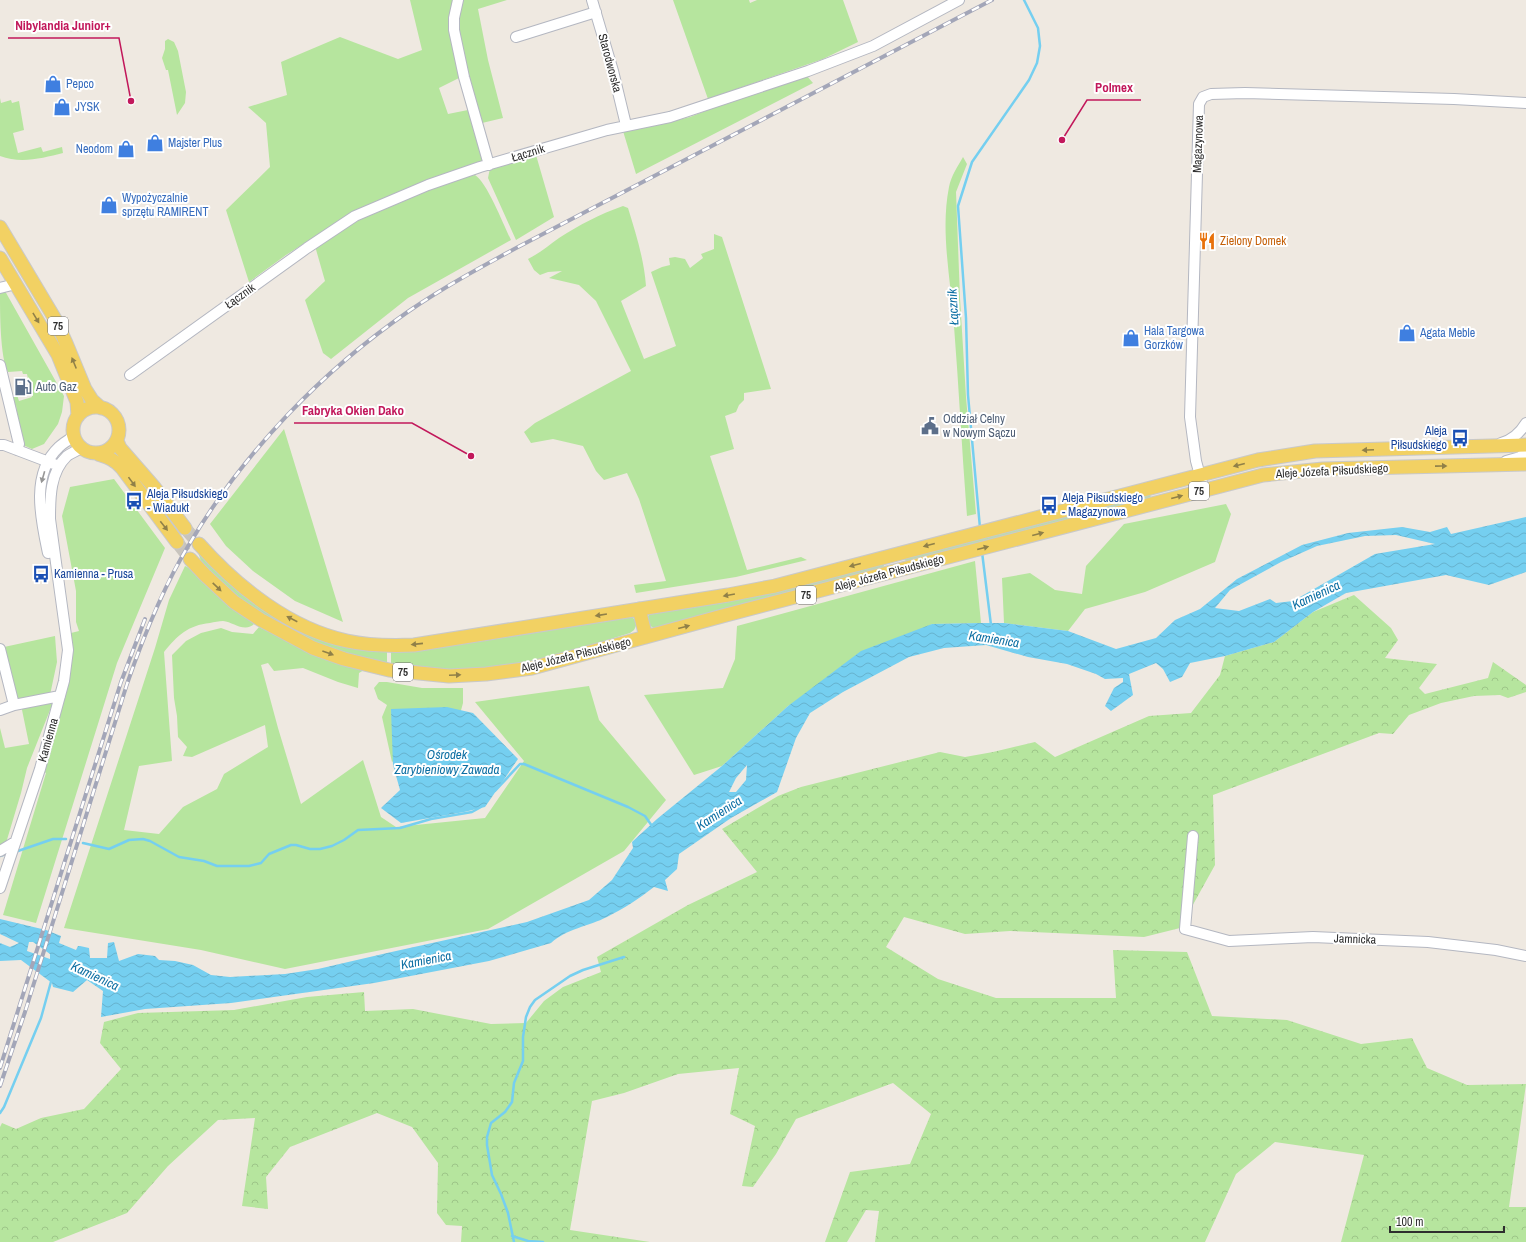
<svg xmlns="http://www.w3.org/2000/svg" width="1526" height="1242" font-family="'Archivo Narrow',sans-serif">
<style>
.grass{fill:#b6e59e}
.forest{fill:url(#forest-crowns)}
.water{fill:url(#water-waves);fill-rule:evenodd}
.lines{fill:none;stroke-linecap:round;stroke-linejoin:round}
.stream{stroke:#75cff0;stroke-width:2.5}
.major-tunnel{stroke:#c8c4bd;stroke-width:13;stroke-dasharray:13 6;stroke-linecap:butt}
.minor-casing{stroke:#b4b7c1;stroke-width:12}
.major-casing{stroke:#c9c9c9;stroke-width:15}
.minor{stroke:#fff;stroke-width:10}
.major{stroke:#f2d163;stroke-width:13}
.rail-casing{stroke:#a3a6b8;stroke-width:4}
.rail{stroke:#fff;stroke-width:2.5;stroke-dasharray:8;stroke-linecap:butt}
.oneway{fill:#908048}
.oneway2{fill:#969696}
.labels{text-anchor:middle;dominant-baseline:central;stroke-width:4;stroke-linejoin:round;paint-order:stroke}
.shield{fill:#fff;stroke:#6d6d6d;stroke-width:1}
.shield-label{font-size:11px;font-weight:bold;fill:#2e2e2e}
.street-label{font-size:12px;fill:#2e2e2e;stroke:#fff}
.shop-label{font-size:12px;fill:#366cbe;stroke:#fff;text-anchor:start}
.food-label{font-size:12px;fill:#c56008;stroke:#fff;text-anchor:start}
.service-label{font-size:12px;fill:#4e5e75;stroke:#fff;text-anchor:start}
.transit-label{font-size:12px;fill:#164399;stroke:#fff;text-anchor:start}
.water-label{font-size:13px;font-style:italic;fill:#0d6fa3;stroke:#fff}
.leader{fill:none;stroke:#c2185b;stroke-width:1.5}
.callout-dot{fill:#c2185b;stroke:#fff;stroke-width:1.5}
.callout-label{font-size:13px;text-anchor:middle;font-weight:bold;fill:#c2185b;stroke:#fff;stroke-width:4;stroke-linejoin:round;paint-order:stroke}
</style>
<defs>
<pattern id="forest-crowns" width="20" height="18" patternUnits="userSpaceOnUse"><rect width="20" height="18" fill="#b6e59e"/><path d="M2 6a3 3 0 1 1 6 0M12 15a3 3 0 1 1 6 0" fill="none" stroke="#9dc588"/></pattern>
<pattern id="water-waves" width="16" height="10" patternUnits="userSpaceOnUse"><rect width="16" height="10" fill="#75cff0"/><path d="M0 5q4-4 8 0t8 0" fill="none" stroke="#66b2ce"/></pattern>
</defs>
<rect width="100%" height="100%" fill="#efe9e1"/>
<path class="grass" d="M410,0H454L461,77L439,88L448,114L468,110L484,161L408,190L405,189L352,213L286,255L249,282L226,210L270,167L266,123L248,107L287,95L281,62L340,37L398,59L422,50Z
M461,0H507L478,9L488,60L503,118L482,123L470,89L457,27Z
M673,0H749L750,3L757,0H843L858,42L823,59L708,99Z
M168,39L174,42L178,51L186,92L185,103L177,115L168,70H166L162,58L165,49V41Z
M806,75L813,83L636,174L623,131L649,127L690,117L756,91Z
M0,98L1,103L11,100L12,103L19,101L24,130L13,133L18,153L41,147L43,152L62,147L63,153C43,158 21,164 0,156Z
M536,155L554,217L516,240L488,178L490,168Z
M963,157L967,164L956,192L960,298L966,397L976,514L967,516C962,453 959,389 954,326C951,280 940,232 949,187C951,176 958,166 963,157Z
M475,175C487,182 504,226 511,240L408,298L331,359L323,353L305,300L325,281L315,246C351,222 391,204 431,189C446,183 460,177 475,175Z
M623,206L628,208C636,234 644,259 646,286L621,301L644,359L676,346L651,272L662,267L670,265L669,258L675,257L685,259L690,268L703,258L701,254L714,249V234L722,237L771,389L744,393V400L739,405L736,412L725,416L734,449L710,456L747,570L801,557L807,560L736,577L636,593L634,585L666,581L639,499L627,473L604,480L596,471L583,446L553,439L531,443L524,432L535,423L631,371L596,301L579,285L549,278L562,271L548,272L540,275L534,270L528,259C540,253 549,245 559,238C579,225 600,214 623,206Z
M5,291L64,396L62,412L58,424L44,444L32,449L23,445L18,425L16,405H14V396L17,395L19,401L32,397L27,374H23L22,371L8,372C0,358 0,311 0,292Z
M284,429L343,622L295,601L253,571L226,546L210,524Z
M114,479L165,548L117,663L36,923L3,915L46,773L42,770L70,676L71,633L79,631L76,622V591L62,516L70,487Z
M1150,494L1151,498L907,562L903,558Z
M1226,504L1231,514L1215,562L1145,592L1085,609L1068,631L1004,623L1002,578L1030,573L1055,590L1082,594L1086,566L1124,524Z
M197,549L265,609L387,650V666L330,650L241,602L201,561Z
M975,561L981,623L932,624L788,706L722,766L694,775L644,695L723,688L735,659L737,626Z
M885,562L883,568L657,629L650,626L647,618L650,613Z
M185,566L191,569L255,623C245,634 234,622 223,621C219,621 214,622 210,623C188,625 177,636 164,652L172,761L139,766L124,830L159,834L183,807L217,789L224,774L268,747L265,725L192,757L183,756L187,747L178,737L177,716L174,698L172,655L186,641L201,633L221,628L232,632L253,634L259,627L302,647L364,670L359,673L358,688L338,682L303,668L274,671L268,663L261,665L278,728L301,804L363,760L381,817L396,827L485,818L524,761L475,702L589,686L599,720L666,800L624,851L488,929L285,969L201,950L64,928L155,648L169,600Z
M631,616C636,620 638,624 634,630L630,633L536,662L453,672L391,666V650Z
M55,636L57,662L50,695L15,701L4,647Z
M379,682H387L422,688H463V703L459,718L408,750L392,762L382,717L387,705L378,699L374,688Z
M54,700L27,768L21,793L6,843L0,845V728L5,748L29,744L21,705Z"/>
<path class="forest" d="M1354,595L1391,628L1398,640L1385,658L1437,664L1419,688L1425,694L1488,678L1493,662L1526,685V692L1508,698L1500,695L1474,696L1441,703L1409,715L1393,734L1379,733L1213,795L1215,865L1180,928L1144,937L1010,931L965,934L904,917L886,947L938,979L996,998H1116L1113,950L1187,952L1212,1016L1287,1020L1361,1044L1412,1038L1427,1068L1467,1085L1526,1084L1509,1207H1526V1242H1341L1364,1155L1275,1142L1236,1174L1205,1242H875L879,1211L866,1210L847,1242H825L850,1172L910,1164L931,1114L893,1083L796,1119L776,1154L753,1187L742,1186L755,1126L730,1114L739,1068L678,1074L624,1093L592,1101L570,1230L650,1242H461L462,1226L446,1225L437,1213L438,1163L412,1127L377,1113L290,1147L266,1177L268,1209L242,1206L255,1118L218,1120L168,1166L127,1213L53,1242H0V1127L2,1123L16,1129L41,1118L84,1109L121,1069L100,1043L104,1022L138,1013L234,1010L307,997L364,992L365,1011L413,1009L491,1024L526,1023L544,1001L563,987L601,972L597,957L688,905L757,872L722,829L778,796L801,787L940,752L965,757L993,752L1035,742L1055,757L1149,716L1191,713L1220,675L1225,656L1274,642L1313,612Z"/>
<path class="water" d="M1526,517V572L1489,585L1446,575L1346,593L1313,612L1274,642L1225,656L1190,663L1182,677L1170,682L1163,669L1156,663L1129,674L1133,695L1111,711L1105,706L1114,688L1123,682V678L1105,679L1096,674L1067,664L1028,657L986,645L944,648L909,657L843,692L810,713L796,738L777,792L731,818L679,854L677,869L665,880L668,891L654,887C640,898 623,909 607,917C589,926 566,929 551,943L489,961L374,983L231,1003L145,1009L101,1017L103,991L87,980L73,992L53,987L52,983L21,960L0,961V943L10,947L19,943L0,934V919L46,930L61,936L59,943L76,950L78,946H80L89,948L90,958H107L108,943L114,942L119,961L138,954L155,956L159,960L175,961L193,965L211,975L230,977L285,974L318,969L387,953L527,922L589,900L612,880L633,848L632,842L657,819L722,766L788,706L861,651L932,624L981,623H1004L1068,631L1116,649L1156,638L1175,620L1200,609L1237,579L1302,545L1348,533L1402,527L1430,532L1447,527L1451,534ZM1396,535L1435,544L1375,554L1293,601L1276,603L1270,599L1239,611L1215,608L1230,590L1281,562L1317,546L1365,536ZM747,765L746,780L736,792H729L736,778ZM29,942H33L50,954V959L27,951Z
M447,707L473,713L518,759L485,807L464,812L401,823L381,808L400,790L393,765L391,709Z"/>
<g class="lines">
<path class="stream" d="M980,528L968,395L966,318L958,206L972,162L1029,80L1037,63L1040,46L1038,28L1024,0
M982,552L991,625
M495,791L520,764H524L628,807L645,816L652,826
M83,843L109,849L129,840L143,839L150,841L179,857L204,861L217,866H249L261,863L269,854L291,845H296L310,849H320L332,846L344,840L358,830L400,828L431,819L472,812L481,807
M18,851L53,839H66
M0,856L6,854
M0,1113L4,1107L41,1018L52,978
M512,1236L528,1241L543,1242
M514,1242L508,1213L501,1194L492,1175L487,1145V1137L491,1123L505,1112L512,1102L514,1083L523,1061V1037L526,1017L530,1007L535,1000L570,976L583,970L624,957"/>
<path class="major-tunnel" d="M185,528L199,544
M177,542L190,559"/>
<g class="minor-casing">
<path id="minor" d="M458,0L454,18V30L464,77L489,165
M592,0L613,71L626,125
M516,37L596,12
M0,288L16,284
M0,365L19,444L17,450
M130,375L307,248L355,216L428,185L480,167L607,130L670,117L808,71L873,46L959,0
M1501,443C1512,440 1520,433 1526,423
M0,445H4L54,464
M1506,461L1520,457L1526,453
M1204,490L1196,461L1190,417L1199,104L1203,97L1211,94L1245,93L1454,99L1526,103
M48,553C41,520 30,474 59,447C63,443 69,440 74,436
M0,649L14,705
M0,710L14,705L60,696
M1193,836L1185,929L1229,941L1313,937L1428,942L1496,950L1526,956
M0,851L15,842
M0,888L40,769L64,681L68,650L50,519C50,498 50,472 67,456C71,453 77,451 81,448"/>
</g>
<g class="major-casing">
<path id="major" d="M0,227L55,319L66,343L85,389L92,400L101,408
M0,258L58,355L77,402L78,416
M73 430a23 23 0 1 1 46 0a23 23 0 1 1-46 0Z
M117,441L120,448L154,487L185,528
M98,454C108,457 115,460 122,468L177,542
M199,544C237,587 290,629 347,641C370,646 392,646 414,645L728,595L775,586L1258,460L1315,451L1526,445
M190,559L205,575L234,602L261,620L313,648L344,659L389,670L449,676L486,674L532,668L726,615L1263,475L1323,469L1526,464
M639,609L646,637"/>
</g>
<use href="#minor" class="minor"/>
<use href="#major" class="major"/>
<g class="rail-casing">
<path id="rail" d="M0,1068L121,682L145,619
M0,1086L25,1012L127,684C144,635 163,587 190,543C244,452 322,371 409,311C444,287 481,267 518,247L992,0"/>
</g>
<use href="#rail" class="rail"/>
</g>
<defs><path id="oneway-solid" d="M-6-.8H1V-3.2L6.5 0L1 3.2V.8H-6Z"/></defs>
<g class="oneway">
<use href="#oneway-solid" transform="translate(36 318) rotate(59)"/>
<use href="#oneway-solid" transform="translate(74 363) rotate(-112)"/>
<use href="#oneway-solid" transform="translate(1368 450) rotate(178)"/>
<use href="#oneway-solid" transform="translate(1239 465) rotate(166)"/>
<use href="#oneway-solid" transform="translate(1441 466) rotate(-1)"/>
<use href="#oneway-solid" transform="translate(132 482) rotate(54)"/>
<use href="#oneway-solid" transform="translate(1177 497) rotate(-15)"/>
<use href="#oneway-solid" transform="translate(164 526) rotate(52)"/>
<use href="#oneway-solid" transform="translate(1038 534) rotate(-15)"/>
<use href="#oneway-solid" transform="translate(929 545) rotate(165)"/>
<use href="#oneway-solid" transform="translate(983 548) rotate(-15)"/>
<use href="#oneway-solid" transform="translate(855 565) rotate(165)"/>
<use href="#oneway-solid" transform="translate(217 587) rotate(44)"/>
<use href="#oneway-solid" transform="translate(729 595) rotate(170)"/>
<use href="#oneway-solid" transform="translate(601 615) rotate(171)"/>
<use href="#oneway-solid" transform="translate(292 619) rotate(-153)"/>
<use href="#oneway-solid" transform="translate(684 627) rotate(-15)"/>
<use href="#oneway-solid" transform="translate(417 644) rotate(174)"/>
<use href="#oneway-solid" transform="translate(328 653) rotate(20)"/>
<use href="#oneway-solid" transform="translate(455 675) rotate(-2)"/>
</g>
<use class="oneway2" href="#oneway-solid" transform="translate(43 477) rotate(106)"/>
<defs>
<g id="shop-bare" transform="scale(1.38)"><path d="M-5-2.5h2.3a2.7 3.5 0 0 1 5.4 0H5L5.5 6h-11ZM-1.5-2.5h3a1.5 2.3 0 0 0-3 0Z" fill="#3f7fe0" stroke="#fff" stroke-width="2.5" paint-order="stroke"/></g>
<g id="restaurant-bare" transform="scale(1.38)"><path d="M-5-6h1v4h1v-4h1v4h1v-4h1v5L-1.5 .5V6h-2V.5L-5-1ZM5-6V6H3V1.5H1.5Q1.5-4 5-6Z" fill="#e8710a" stroke="#fff" stroke-width="2.5" paint-order="stroke"/></g>
<g id="fuel-bare" transform="scale(1.38)"><path d="M-5.5-6h7V0h2V4h1.3V-2.5L3-4.5l.8-.8L6-3V5H2.5V1h-1V6h-7ZM-4.2-4.7v3.2H.2V-4.7Z" fill="#5c6f8a" stroke="#fff" stroke-width="2.5" paint-order="stroke"/></g>
<g id="civic-bare" transform="scale(1.38)"><path d="M-.6-6.5H3V-4.5H.6V-3L4-1V1h2V6H-6V1h2V-1L-.6-3ZM-1.2 2.5V6h2.4V2.5Z" fill="#5c6f8a" stroke="#fff" stroke-width="2.5" paint-order="stroke"/></g>
<g id="bus-bare" transform="scale(1.38)"><path d="M-5-6H5V4H4V6H2V4H-2V6H-4V4H-5ZM-3.5-4V0h7V-4ZM-3.5 1.2v1.5H-2V1.2ZM2 1.2v1.5H3.5V1.2Z" fill="#1a4fb4" stroke="#fff" stroke-width="2.5" paint-order="stroke"/></g>
</defs>
<g fill-rule="evenodd">
<use href="#shop-bare" x="53" y="84"/>
<use href="#shop-bare" x="62" y="107"/>
<use href="#shop-bare" x="155" y="143"/>
<use href="#shop-bare" x="126" y="149"/>
<use href="#shop-bare" x="109" y="205"/>
<use href="#restaurant-bare" x="1207" y="241"/>
<use href="#shop-bare" x="1407" y="333"/>
<use href="#shop-bare" x="1131" y="338"/>
<use href="#fuel-bare" x="23" y="387"/>
<use href="#civic-bare" x="930" y="426"/>
<use href="#bus-bare" x="1460" y="438"/>
<use href="#bus-bare" x="134" y="501"/>
<use href="#bus-bare" x="1049" y="505"/>
<use href="#bus-bare" x="41" y="574"/>
</g>
<g class="labels">
<g class="shield">
<rect x="48" y="317" width="20" height="18" rx="3"/>
<rect x="1189" y="482" width="20" height="18" rx="3"/>
<rect x="796" y="586" width="20" height="18" rx="3"/>
<rect x="393" y="663" width="20" height="18" rx="3"/>
</g>
<g class="shield-label">
<text x="58" y="326">75</text>
<text x="1199" y="491">75</text>
<text x="806" y="595">75</text>
<text x="403" y="672">75</text>
</g>
<g class="street-label">
<text transform="translate(610 63) rotate(75)">Starodworska</text>
<text transform="translate(1198 144) rotate(-88)">Magazynowa</text>
<text transform="translate(528 153) rotate(-17)">Łącznik</text>
<text transform="translate(240 296) rotate(-36)">Łącznik</text>
<text transform="translate(1332 471) rotate(-3)">Aleje Józefa Piłsudskiego</text>
<text transform="translate(889 573) rotate(-15)">Aleje Józefa Piłsudskiego</text>
<text transform="translate(576 655) rotate(-14)">Aleje Józefa Piłsudskiego</text>
<text transform="translate(48 740) rotate(-74)">Kamienna</text>
<text transform="translate(1355 939) rotate(2)">Jamnicka</text>
</g>
<g class="shop-label">
<text x="66" y="84">Pepco</text>
<text x="75" y="107">JYSK</text>
<text x="168" y="143">Majster Plus</text>
<text x="113" y="149" text-anchor="end">Neodom</text>
<text x="122" y="198">Wypożyczalnie<tspan x="122" dy="14">sprzętu RAMIRENT</tspan></text>
<text x="1144" y="331">Hala Targowa<tspan x="1144" dy="14">Gorzków</tspan></text>
<text x="1420" y="333">Agata Meble</text>
</g>
<g class="food-label">
<text x="1220" y="241">Zielony Domek</text>
</g>
<g class="service-label">
<text x="36" y="387">Auto Gaz</text>
<text x="943" y="419">Oddział Celny<tspan x="943" dy="14">w Nowym Sączu</tspan></text>
</g>
<g class="transit-label">
<text x="1447" y="431" text-anchor="end">Aleja<tspan x="1447" dy="14">Piłsudskiego</tspan></text>
<text x="147" y="494">Aleja Piłsudskiego<tspan x="147" dy="14">- Wiadukt</tspan></text>
<text x="1062" y="498">Aleja Piłsudskiego<tspan x="1062" dy="14">- Magazynowa</tspan></text>
<text x="54" y="574">Kamienna - Prusa</text>
</g>
<g class="water-label">
<text transform="translate(953 307) rotate(-93)">Łącznik</text>
<text transform="translate(1316 595) rotate(-25)">Kamienica</text>
<text transform="translate(994 639) rotate(9)">Kamienica</text>
<text x="447" y="754">Ośrodek<tspan x="447" dy="15">Zarybieniowy Zawada</tspan></text>
<text transform="translate(719 813) rotate(-33)">Kamienica</text>
<text transform="translate(426 960) rotate(-11)">Kamienica</text>
<text transform="translate(95 976) rotate(25)">Kamienica</text>
</g>
</g>
<path class="leader" d="M131 101L119 38H8M1062 140L1087 100H1141M471 456L412 423H294"/>
<g class="callout-dot">
<circle cx="131" cy="101" r="4"/>
<circle cx="1062" cy="140" r="4"/>
<circle cx="471" cy="456" r="4"/>
</g>
<g class="callout-label">
<text x="63" y="30">Nibylandia Junior+</text>
<text x="1114" y="92">Polmex</text>
<text x="353" y="415">Fabryka Okien Dako</text>
</g>
<path d="M1390 1226v6h114v-6" fill="none" stroke="#2e2e2e" stroke-width="2"/>
<text x="1396" y="1226" font-size="12" fill="#2e2e2e" stroke="#ffffff" stroke-width="3" paint-order="stroke">100 m</text>
</svg>
